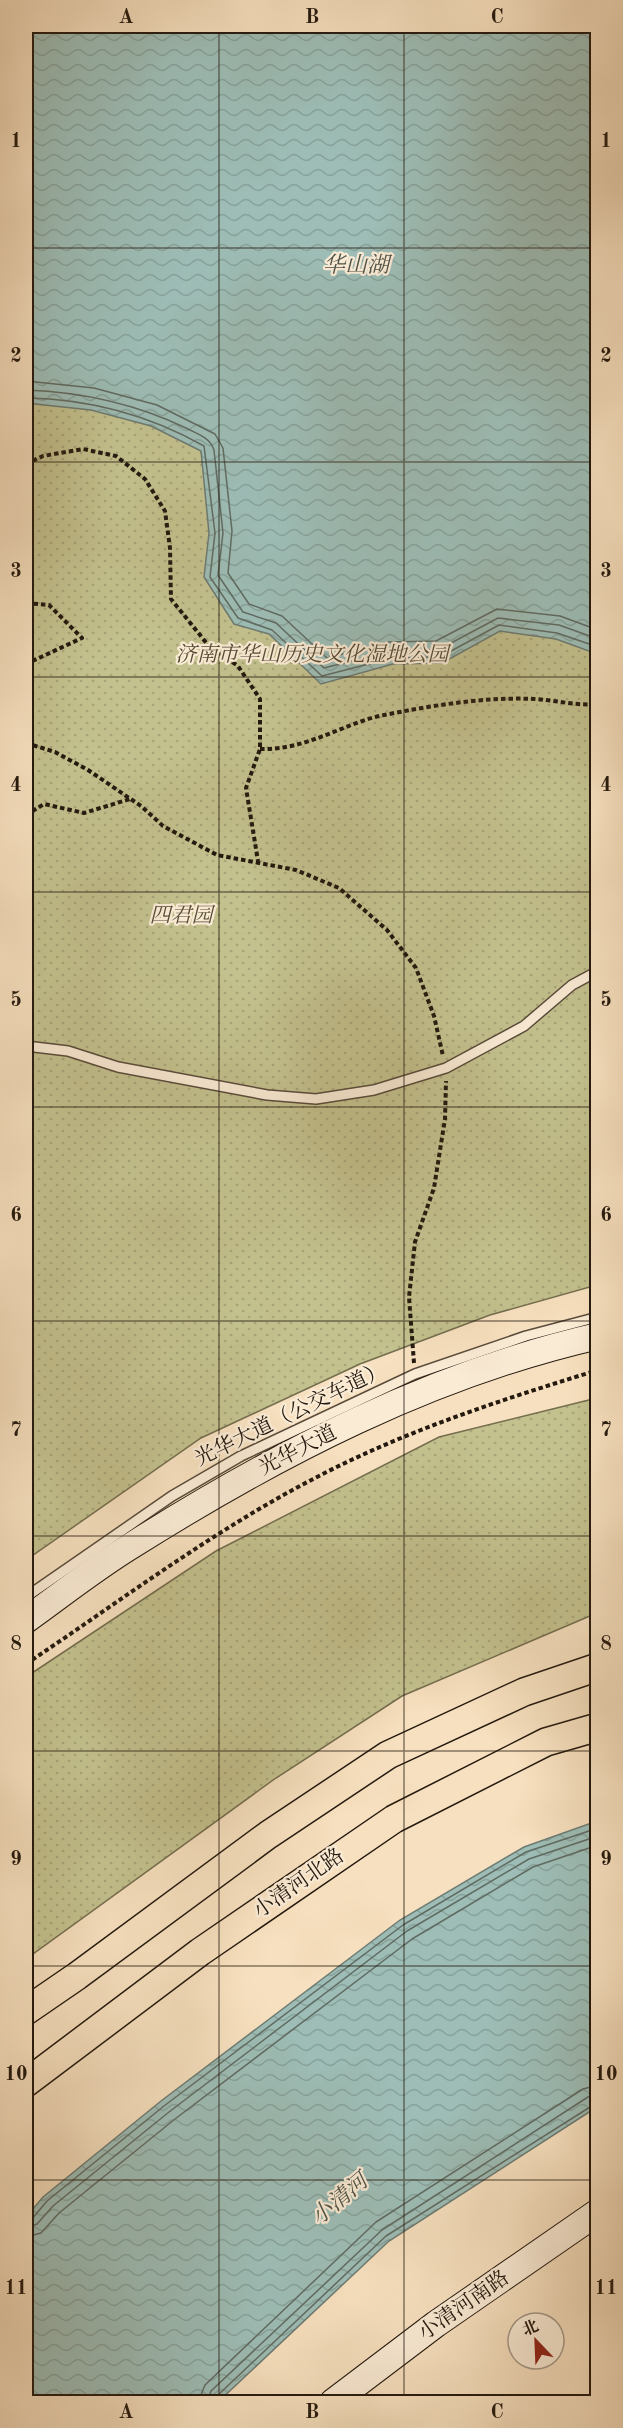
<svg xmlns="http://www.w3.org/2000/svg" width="623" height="2428" font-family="'Old Standard TT','Noto Serif SC',serif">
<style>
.park{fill:url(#park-dots);stroke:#746d4e;stroke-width:1.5}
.water{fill:url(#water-waves);stroke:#6d7b73;stroke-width:1.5}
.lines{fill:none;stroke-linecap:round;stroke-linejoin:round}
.shore{stroke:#606b62;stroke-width:1.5}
.service-casing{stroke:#594b3b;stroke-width:12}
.secondary-casing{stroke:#24190f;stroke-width:28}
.primary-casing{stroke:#24190f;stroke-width:30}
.path{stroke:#24190f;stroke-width:4;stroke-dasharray:4.5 3;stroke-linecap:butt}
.service{stroke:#faebd5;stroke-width:9}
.secondary{stroke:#faebd5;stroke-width:26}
.primary{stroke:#f7e0bf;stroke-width:27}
.grid{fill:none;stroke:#24190f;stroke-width:1.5;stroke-opacity:0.55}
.labels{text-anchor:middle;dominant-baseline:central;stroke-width:4.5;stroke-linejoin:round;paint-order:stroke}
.park-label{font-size:21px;font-style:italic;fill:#544b35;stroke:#faebd5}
.street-label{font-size:21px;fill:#24190f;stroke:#faebd5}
.water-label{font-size:22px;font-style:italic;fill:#4e5249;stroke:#faebd5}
.neatline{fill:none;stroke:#24190f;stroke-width:2}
.grid-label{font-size:20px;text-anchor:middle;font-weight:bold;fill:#24190f}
</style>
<defs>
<pattern id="park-dots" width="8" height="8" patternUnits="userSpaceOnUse" patternTransform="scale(1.5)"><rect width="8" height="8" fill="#c3c18e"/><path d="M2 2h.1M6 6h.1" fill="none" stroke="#a7a579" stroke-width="1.8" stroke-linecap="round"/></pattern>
<pattern id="water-waves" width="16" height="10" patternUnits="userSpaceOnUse" patternTransform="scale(1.5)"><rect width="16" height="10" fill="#9dbdb6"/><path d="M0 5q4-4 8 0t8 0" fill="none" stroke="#87a29b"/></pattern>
</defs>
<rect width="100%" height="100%" fill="#f7e0bf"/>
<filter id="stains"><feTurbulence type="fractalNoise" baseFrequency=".00333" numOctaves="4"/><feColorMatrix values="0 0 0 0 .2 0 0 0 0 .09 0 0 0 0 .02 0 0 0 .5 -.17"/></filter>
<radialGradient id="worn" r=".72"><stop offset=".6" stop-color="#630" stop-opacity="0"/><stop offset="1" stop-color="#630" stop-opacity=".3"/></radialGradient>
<path class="park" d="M26,26H597V1285L490,1315L360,1364L201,1438L26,1560Z
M597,1398V1613L402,1696L276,1778L26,1959V1677L216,1551L439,1437Z"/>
<path class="water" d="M26,26H597V654L556,639L500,631L442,663L393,664L321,684L269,634L234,624L204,577L209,533L201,451L151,426L91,410L26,403Z
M597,1821V2107L389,2241L218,2402H26V2217L43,2197L161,2101L400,1920L524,1847Z"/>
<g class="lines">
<path class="shore" d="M26,381L94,388L157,405L215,434L223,448L232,531L228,573L249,604L282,616L327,658L389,642L436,641L497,609L560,616L598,630
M26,390C81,392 136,404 186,428C197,434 210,437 214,450L223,533L218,575L243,612L276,623L324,668L391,651L438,650L498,618L559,625L598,639
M26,398C89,399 149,415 204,446L215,533L210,577L238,618L272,630L322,676L392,658L440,657L499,625L557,633L598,647
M26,2220L32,2219L47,2201L164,2106L403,1925L526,1852L598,1828
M26,2228L37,2224L53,2206L169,2112L407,1931L529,1859L598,1836
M26,2237L41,2233L59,2213L175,2119L412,1939L533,1867L598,1845
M198,2402L205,2385L376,2222L583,2089L598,2085
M207,2402L211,2391L382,2230L588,2097L598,2095
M215,2402L217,2396L386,2236L598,2102"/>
<g class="service-casing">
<path id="service" d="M26,1046L68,1051L118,1067L267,1095L316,1099L374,1090L446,1068L524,1026L572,985L598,971
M26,1597L172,1496L241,1456L415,1374L526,1336L598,1317"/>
</g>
<g class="secondary-casing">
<path id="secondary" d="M26,1620C61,1595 96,1567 134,1544C277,1454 431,1374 598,1336
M333,2402L436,2324L598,2212"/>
</g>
<g class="primary-casing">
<path id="primary" d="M26,2011L77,1976L268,1835L388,1755L524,1692L598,1667
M26,2083L200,1952L394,1819L546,1742L598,1727"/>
</g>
<path class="path" d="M26,464L43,456L83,449L116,456L145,479L165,511L170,548L171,599L208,645L238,666L260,699V749L246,788L258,861
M26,603L49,605L82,638L26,664
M26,743L55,752L88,770L141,806L163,826L217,855L296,870L339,888L387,930L416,968L434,1016L443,1056
M260,749C299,750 330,732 365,720C380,715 396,713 410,710C450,703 493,697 534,699C555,700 575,706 598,704
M26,815L44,804L84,813L130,799
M414,1363L409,1297L415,1242L434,1188L445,1119L446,1081
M26,1664C122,1600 214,1530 317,1477C407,1430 501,1400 598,1370"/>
<use href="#service" class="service"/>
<use href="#secondary" class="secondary"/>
<use href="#primary" class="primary"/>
</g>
<path class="grid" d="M219,26V2402M404,26V2402M26,248H598M26,462H598M26,677H598M26,892H598M26,1107H598M26,1321H598M26,1536H598M26,1751H598M26,1966H598M26,2180H598"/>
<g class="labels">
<g class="park-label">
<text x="312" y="655">济南市华山历史文化湿地公园</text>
<text x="181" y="916">四君园</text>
</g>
<g class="street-label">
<text transform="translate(291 1415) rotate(-26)">光华大道（公交车道）</text>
<text transform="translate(298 1451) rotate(-27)">光华大道</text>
<text transform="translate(299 1884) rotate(-35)">小清河北路</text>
<text transform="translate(464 2306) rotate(-35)">小清河南路</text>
</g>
<g class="water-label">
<text x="356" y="266">华山湖</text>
<text transform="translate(340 2200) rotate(-40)">小清河</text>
</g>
</g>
<rect width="623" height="2428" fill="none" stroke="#f7e0bf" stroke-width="66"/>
<g transform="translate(536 2341) rotate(337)"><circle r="28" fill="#faebd5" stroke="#a49786" stroke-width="1.5"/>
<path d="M0-4.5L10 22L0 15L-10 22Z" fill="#8f2418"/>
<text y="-9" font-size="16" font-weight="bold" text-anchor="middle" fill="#24190f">北</text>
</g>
<rect x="33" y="33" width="557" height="2362" class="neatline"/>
<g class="grid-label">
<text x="126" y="23">A</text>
<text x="312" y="23">B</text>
<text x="497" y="23">C</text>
<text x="16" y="147">1</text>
<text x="606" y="147">1</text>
<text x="16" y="362">2</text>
<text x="606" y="362">2</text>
<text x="16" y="577">3</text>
<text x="606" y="577">3</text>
<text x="16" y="791">4</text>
<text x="606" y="791">4</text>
<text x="16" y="1006">5</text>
<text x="606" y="1006">5</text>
<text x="16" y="1221">6</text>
<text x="606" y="1221">6</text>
<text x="16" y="1436">7</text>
<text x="606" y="1436">7</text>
<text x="16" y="1650">8</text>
<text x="606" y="1650">8</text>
<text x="16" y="1865">9</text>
<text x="606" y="1865">9</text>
<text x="16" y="2080">10</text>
<text x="606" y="2080">10</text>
<text x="16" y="2294">11</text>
<text x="606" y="2294">11</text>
<text x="126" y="2418">A</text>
<text x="312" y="2418">B</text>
<text x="497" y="2418">C</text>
</g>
<rect width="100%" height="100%" filter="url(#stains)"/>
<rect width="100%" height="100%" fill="url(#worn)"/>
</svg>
